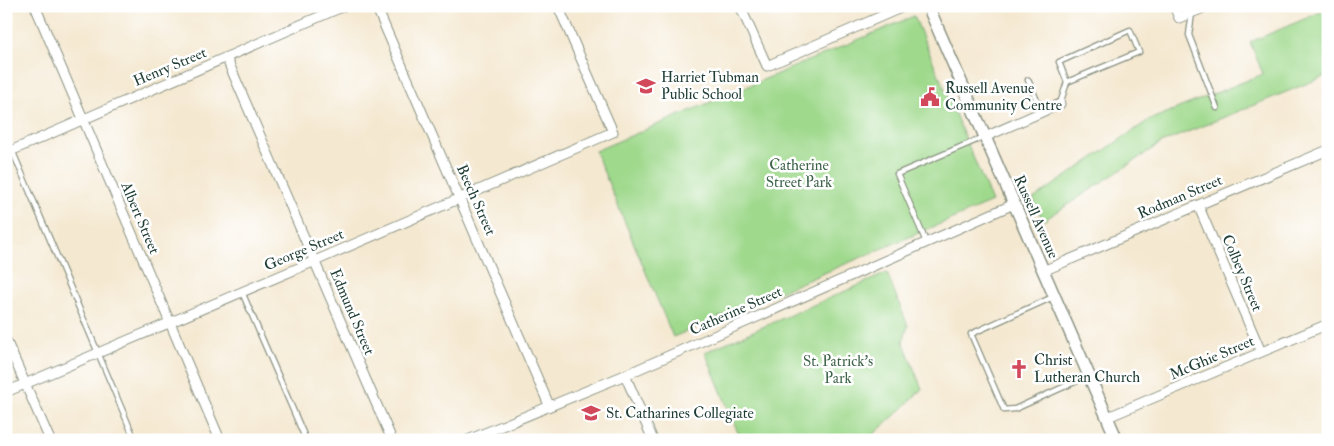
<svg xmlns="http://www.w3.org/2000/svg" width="1334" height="446" font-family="'IM FELL Double Pica',serif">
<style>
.green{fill:#9fd98c;stroke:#5f8b60}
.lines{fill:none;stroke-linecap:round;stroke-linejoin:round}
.lane-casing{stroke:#8a9282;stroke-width:7}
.street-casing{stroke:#8a9282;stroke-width:11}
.secondary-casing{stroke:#8a9282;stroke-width:14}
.lane{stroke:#fff;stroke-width:4.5}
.street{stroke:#fff;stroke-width:9}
.secondary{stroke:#fff;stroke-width:11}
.labels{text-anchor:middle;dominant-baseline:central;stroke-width:5;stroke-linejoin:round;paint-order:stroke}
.street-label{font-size:15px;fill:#1f3d34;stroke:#fff}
.poi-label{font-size:15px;fill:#1f3d34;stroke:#fff;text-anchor:start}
.park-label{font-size:15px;fill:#3f644a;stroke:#fff}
</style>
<rect width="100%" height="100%" fill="#fff"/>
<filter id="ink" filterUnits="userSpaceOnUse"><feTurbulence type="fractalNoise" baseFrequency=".02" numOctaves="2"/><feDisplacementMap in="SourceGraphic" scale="10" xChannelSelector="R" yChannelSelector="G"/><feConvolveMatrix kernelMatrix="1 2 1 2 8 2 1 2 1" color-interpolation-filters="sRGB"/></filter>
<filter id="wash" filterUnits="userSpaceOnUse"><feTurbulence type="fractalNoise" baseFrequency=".0096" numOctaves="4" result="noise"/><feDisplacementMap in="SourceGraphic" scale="20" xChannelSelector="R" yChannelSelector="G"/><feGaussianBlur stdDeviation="1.12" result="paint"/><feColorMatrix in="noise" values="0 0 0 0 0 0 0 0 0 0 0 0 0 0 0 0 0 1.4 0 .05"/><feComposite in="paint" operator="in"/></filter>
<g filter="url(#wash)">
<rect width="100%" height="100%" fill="#f4e8d0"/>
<path class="green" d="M1328,9V75L1163,142L1043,221L1033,199L1149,120L1263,74L1250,42Z
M914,16L992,202L673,337L595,151Z
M887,273L908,326L903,341L922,389L902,409L867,440H741L705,352Z"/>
</g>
<g filter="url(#ink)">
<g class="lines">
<g class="lane-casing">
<path id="lane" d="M1192,13L1189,35L1217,108
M1028,80L1042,112
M1060,104L1067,82L1139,52L1130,30L1059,62L1067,82
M12,150L135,440
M926,242L897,174L984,137
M242,292L306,440
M1053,297L971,334L1004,410L1015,409L1088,376"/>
</g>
<g class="street-casing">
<path id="street" d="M35,6L220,440
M376,6L549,405
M740,6L767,66L905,6
M1174,6L1179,18L1208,6
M226,57L392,440
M985,137L1060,104
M6,153L344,6
M1198,205L1261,352
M1043,271L1328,150
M6,340L50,440
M625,375L653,440
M6,392L315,261L613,132L558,6
M1108,417L1328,324
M468,440L625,375L1014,204
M1103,440L1115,435"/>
</g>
<g class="secondary-casing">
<path id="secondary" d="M928,6L1117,440"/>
</g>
<use href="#lane" class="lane"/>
<use href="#street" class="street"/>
<use href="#secondary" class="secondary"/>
</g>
</g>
<defs>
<g id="school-bare" transform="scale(1.5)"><path d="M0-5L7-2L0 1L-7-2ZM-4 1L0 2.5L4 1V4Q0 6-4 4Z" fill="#d1495b" stroke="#fff" stroke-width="2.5" paint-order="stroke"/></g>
<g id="civic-bare" transform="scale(1.5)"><path d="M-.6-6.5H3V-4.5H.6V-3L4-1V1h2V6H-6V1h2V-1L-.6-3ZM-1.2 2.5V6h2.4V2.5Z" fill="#d1495b" stroke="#fff" stroke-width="2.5" paint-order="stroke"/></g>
<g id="church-bare" transform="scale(1.5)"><path d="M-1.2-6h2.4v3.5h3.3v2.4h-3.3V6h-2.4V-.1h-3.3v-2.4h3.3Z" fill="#d1495b" stroke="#fff" stroke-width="2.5" paint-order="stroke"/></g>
</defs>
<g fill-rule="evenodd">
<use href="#school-bare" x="646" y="86"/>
<use href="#civic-bare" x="930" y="97"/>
<use href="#church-bare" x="1019" y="369"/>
<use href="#school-bare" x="591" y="413"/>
</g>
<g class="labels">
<g class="street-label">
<text transform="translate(170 67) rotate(-23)">Henry Street</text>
<text transform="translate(1180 197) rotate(-23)">Rodman Street</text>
<text transform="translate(476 200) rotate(66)">Beech Street</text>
<text transform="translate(1036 217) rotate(66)">Russell Avenue</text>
<text transform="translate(140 218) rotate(67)">Albert Street</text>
<text transform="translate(304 250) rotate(-23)">George Street</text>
<text transform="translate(1242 273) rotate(67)">Colbey Street</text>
<text transform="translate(736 311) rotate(-24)">Catherine Street</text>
<text transform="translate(352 312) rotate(67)">Edmund Street</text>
<text transform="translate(1212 358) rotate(-23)">McGhie Street</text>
</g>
<g class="poi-label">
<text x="661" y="77">Harriet Tubman<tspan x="661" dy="17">Public School</tspan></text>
<text x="945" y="88">Russell Avenue<tspan x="945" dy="17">Community Centre</tspan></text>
<text x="1034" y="360">Christ<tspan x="1034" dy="17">Lutheran Church</tspan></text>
<text x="606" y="413">St. Catharines Collegiate</text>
</g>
<g class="park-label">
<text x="799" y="165">Catherine<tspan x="799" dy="17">Street Park</tspan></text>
<text x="838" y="361">St. Patrick's<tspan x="838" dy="17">Park</tspan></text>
</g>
</g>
<rect width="1334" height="446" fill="none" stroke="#fff" stroke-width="25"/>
</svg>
